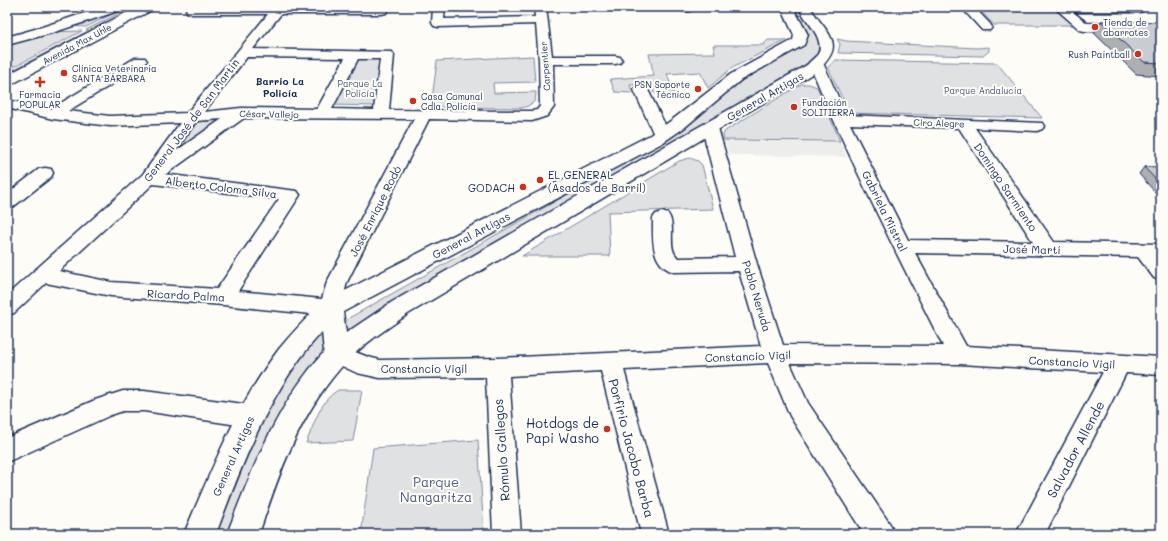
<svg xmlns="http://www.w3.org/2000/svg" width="1168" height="541" font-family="Mali,sans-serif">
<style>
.built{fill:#edeeec}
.green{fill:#e0e1e3;stroke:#7e88a0}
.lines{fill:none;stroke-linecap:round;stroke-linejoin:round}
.minor-casing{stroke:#1b2f5e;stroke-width:3}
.tertiary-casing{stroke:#1b2f5e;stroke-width:3}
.secondary-casing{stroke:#1b2f5e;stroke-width:3}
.minor{fill:#fdfcf7;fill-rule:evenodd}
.tertiary{fill:#fdfcf7;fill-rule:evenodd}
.secondary{fill:#fdfcf7;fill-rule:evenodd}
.wall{fill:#adafb5;stroke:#1b2f5e}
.building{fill:#c9ccd3;stroke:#1b2f5e}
.poi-dot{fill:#c8321e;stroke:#fdfcf7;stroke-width:1.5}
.labels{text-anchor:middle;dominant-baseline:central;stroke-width:4;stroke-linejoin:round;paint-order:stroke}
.far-poi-label{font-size:9px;fill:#1b2f5e;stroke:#fdfcf7;text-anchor:start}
.far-street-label{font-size:9px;fill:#1b2f5e;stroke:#fdfcf7}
.far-park-label{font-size:9px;fill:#4c5c7f;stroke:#fdfcf7}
.far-neighbourhood-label{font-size:10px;font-weight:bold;fill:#1b2f5e;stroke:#fdfcf7}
.street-label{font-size:11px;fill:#1b2f5e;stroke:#fdfcf7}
.poi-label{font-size:11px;fill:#1b2f5e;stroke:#fdfcf7;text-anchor:start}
.near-poi-label{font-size:13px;fill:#1b2f5e;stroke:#fdfcf7;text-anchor:end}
.near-street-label{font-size:13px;fill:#1b2f5e;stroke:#fdfcf7}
.near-park-label{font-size:13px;fill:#4c5c7f;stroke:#fdfcf7}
</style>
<rect width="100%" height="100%" fill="#fdfcf7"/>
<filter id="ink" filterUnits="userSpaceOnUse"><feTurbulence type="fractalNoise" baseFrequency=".025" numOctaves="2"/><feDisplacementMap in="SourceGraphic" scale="8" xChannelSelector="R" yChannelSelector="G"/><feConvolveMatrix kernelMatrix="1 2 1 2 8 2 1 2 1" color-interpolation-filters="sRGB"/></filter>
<g filter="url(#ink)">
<path class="built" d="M801,84H809L817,87L847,157L729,155L723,135L725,131Z"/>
<path class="green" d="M119,7H127L86,27L64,26Z
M131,7H147L100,32L86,30Z
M977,7H1052L1073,25H994Z
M799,15H803C813,30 826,42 816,58L514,235L355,331L340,334V327L349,318L671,136L745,77L798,49C813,37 807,29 799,15Z
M82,31L8,70H7V42L47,32Z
M86,32L96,33L21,73L11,71Z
M837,39L846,41L977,48L989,47V51L983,56L838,53L840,44Z
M768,40H787L732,68L708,88L700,72L667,74L674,94L654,93L650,84L630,85L632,93L615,92L610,79L654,76L649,54L715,53L713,45H763Z
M357,56L382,57L375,106L332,105Z
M533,56L535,82L493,83L494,93L536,92L535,101L528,106L521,108L431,107L437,61Z
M836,60L997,63L1042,118L849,113L828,67Z
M801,84H809L817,87L840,141L724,140L723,135L725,131Z
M219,120L170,158L198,122Z
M690,158L698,161L702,165L713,209L608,212L610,256H522L679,161Z
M331,308L337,354L243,534H200L251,416Z
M338,390H362L353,441L306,443C314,425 320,400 338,390Z
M478,440L484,534H361L373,448Z"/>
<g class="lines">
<g class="minor-casing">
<path id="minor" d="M188,7H386L388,10L386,13L382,14H281L253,49L392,52L394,55L389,110L531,111L537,110L540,106L539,60L536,24L438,27L434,26L432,23L433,7H445L444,19L535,17L534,7H546L552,56H615L620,57L622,60L620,63L615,64H553L554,107L547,116L532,121L429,119L347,282C344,292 344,304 338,314L331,316L223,305L111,296L46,283L14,313L7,315V295L143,174L180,123L110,126L53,119L7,108V100L51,109L135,58H145L147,61L145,64L68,111L110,116L187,113L268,14H192L188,13L186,10ZM247,57L345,58L317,109L241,108L204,112ZM358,59H380L374,110L332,109ZM244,118L414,119L327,282L322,299L238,291L300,195L297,191L163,174H166ZM222,119L176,151L196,121ZM153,184L279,199L217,289L111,282L59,271Z
M680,7H692L690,11H682Z
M961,7H974L990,24L992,27L990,30H982Z
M1054,7H1144L1143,11L1139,12H1073L1087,23L1161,24V32L1084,31L1080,30Z
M817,61L822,62L824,65L846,115L1042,123L1045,126L1042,129L1037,131L975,128L1054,242L1161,244V258H1159L1161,259V280L1154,278L1138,257L915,253L966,346L1161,357V375L1126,373L1045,534H1016L1103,372L959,364L790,363L808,403L890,524L894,534H864L790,416L768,363L624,370L669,534H641L601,371L509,376L521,534H493L486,377L380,378L357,373L329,360L326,354L329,348L337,345L368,357L380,360L497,358L761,346L739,271L674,272C650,265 653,238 653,218L656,214L662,212L668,214C677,226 666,247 678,258L735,257L702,128L704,125L710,123L716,125L718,128L757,264L783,345L943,346C896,253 850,161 810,65L812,62ZM850,124L959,128L1033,242L908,240Z
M641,86L646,87L648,90L670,135L668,138L662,140L656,138L654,135L634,90L636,87Z
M45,168L51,169L53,173L51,177L13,207L7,209V194L39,169Z
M123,391H144L251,405L260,408L263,416L260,424L251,427L144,411H123L111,415L7,462V438L95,400Z"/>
</g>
<g class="tertiary-casing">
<path id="tertiary" d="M781,7H793L808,35L804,45L741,80L684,128L662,143L343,312L346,333L392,302L807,65C810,61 815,58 818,54C826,39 804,19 798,7H810C827,35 848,43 817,71L408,314C387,329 364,343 346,362C301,410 279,473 259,534H227C252,469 277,404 324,352L322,332C270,388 242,464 216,534H184C211,471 237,404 279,349C293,332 307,317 323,302L650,135L672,120L731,74L793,40L794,35Z"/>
</g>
<g class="secondary-casing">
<path id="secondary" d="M103,7H122L121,10L52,33L7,45V37L42,27Z
M137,7H153L152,10L12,84L7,86V75Z"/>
</g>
<use href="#minor" class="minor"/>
<use href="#tertiary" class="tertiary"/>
<use href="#secondary" class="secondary"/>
</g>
<path class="wall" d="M854,7H906L905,10L855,9Z
M1101,21L1161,22V76L1136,74L1094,33Z
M1144,167H1161V193L1155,192L1139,174Z"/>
<path class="building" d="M1101,21L1161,22V63L1144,62Z
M1144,167H1161V185Z
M857,530L860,534H840Z"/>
</g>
<g class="poi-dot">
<circle cx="1095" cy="27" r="4"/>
<circle cx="1138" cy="54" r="4"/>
<circle cx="64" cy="73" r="4"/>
<path d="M38 76h4v4h4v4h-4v4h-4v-4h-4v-4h4z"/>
<circle cx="698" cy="89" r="4"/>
<circle cx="413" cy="101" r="4"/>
<circle cx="794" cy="107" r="4"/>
<circle cx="540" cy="180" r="4"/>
<circle cx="523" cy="187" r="4"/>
<circle cx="607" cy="429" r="4"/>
</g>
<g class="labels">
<g class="far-poi-label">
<text x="1103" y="22">Tienda de<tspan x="1103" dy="10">abarrotes</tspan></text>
<text x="1130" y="54" text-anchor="end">Rush Paintball</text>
<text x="72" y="68">Clínica Veterinaria<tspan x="72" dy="10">SANTA BÁRBARA</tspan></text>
<text x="690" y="84" text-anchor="end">PSN Soporte<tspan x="690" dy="10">Técnico</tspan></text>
<text x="40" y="94" text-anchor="middle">Farmacia<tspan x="40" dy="10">POPULAR</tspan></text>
<text x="421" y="96">Casa Comunal<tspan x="421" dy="10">Cdla. Policía</tspan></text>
<text x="802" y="102">Fundación<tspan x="802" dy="10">SOLITIERRA</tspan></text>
</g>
<g class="far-street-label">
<text transform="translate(77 44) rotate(-28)">Avenida Max Uhle</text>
<text transform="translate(545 66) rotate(-94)">Carpentier</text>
<text transform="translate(269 114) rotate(1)">César Vallejo</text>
<text transform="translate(939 123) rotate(2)">Ciro Alegre</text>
</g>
<g class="far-park-label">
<text x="360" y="83">Parque La<tspan x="360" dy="10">Policía</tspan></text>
<text x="983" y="90">Parque Andalucía</text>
</g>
<g class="far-neighbourhood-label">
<text x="280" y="81">Barrio La<tspan x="280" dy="12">Policía</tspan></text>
</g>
<g class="street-label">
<text transform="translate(765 96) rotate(-30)">General Artigas</text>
<text transform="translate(191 120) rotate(-53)">General José de San Martín</text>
<text transform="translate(221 187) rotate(7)">Alberto Coloma Silva</text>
<text transform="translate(1006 187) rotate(56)">Domingo Sarmiento</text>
<text transform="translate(375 211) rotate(-63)">José Enrique Rodó</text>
<text transform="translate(885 211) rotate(64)">Gabriela Mistral</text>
<text transform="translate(471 235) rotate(-28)">General Artigas</text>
<text transform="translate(1032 249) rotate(1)">José Martí</text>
<text transform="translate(186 295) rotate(3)">Ricardo Palma</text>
<text transform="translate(757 296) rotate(73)">Pablo Neruda</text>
<text transform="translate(748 356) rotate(-2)">Constancio Vigil</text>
<text transform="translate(1072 362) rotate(3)">Constancio Vigil</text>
<text x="424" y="368">Constancio Vigil</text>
<text transform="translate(233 456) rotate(-66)">General Artigas</text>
</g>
<g class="poi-label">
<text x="548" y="174">EL GENERAL<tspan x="548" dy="13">(Asados de Barril)</tspan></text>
<text x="515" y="187" text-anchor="end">GODACH</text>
</g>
<g class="near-poi-label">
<text x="599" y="422">Hotdogs de<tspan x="599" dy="15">Papi Washo</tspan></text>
</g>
<g class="near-street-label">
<text transform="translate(632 448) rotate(75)">Porfirio Jacobo Barba</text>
<text transform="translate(1075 449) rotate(-62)">Salvador Allende</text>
<text transform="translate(501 450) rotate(-94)">Rómulo Gallegos</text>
</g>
<g class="near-park-label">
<text x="436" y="481">Parque<tspan x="436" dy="15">Nangaritza</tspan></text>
</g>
</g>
<rect width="1168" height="541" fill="none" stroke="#fdfcf7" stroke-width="24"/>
<rect x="12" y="12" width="1144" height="517" fill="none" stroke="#1b2f5e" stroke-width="1.5" filter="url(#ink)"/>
</svg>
